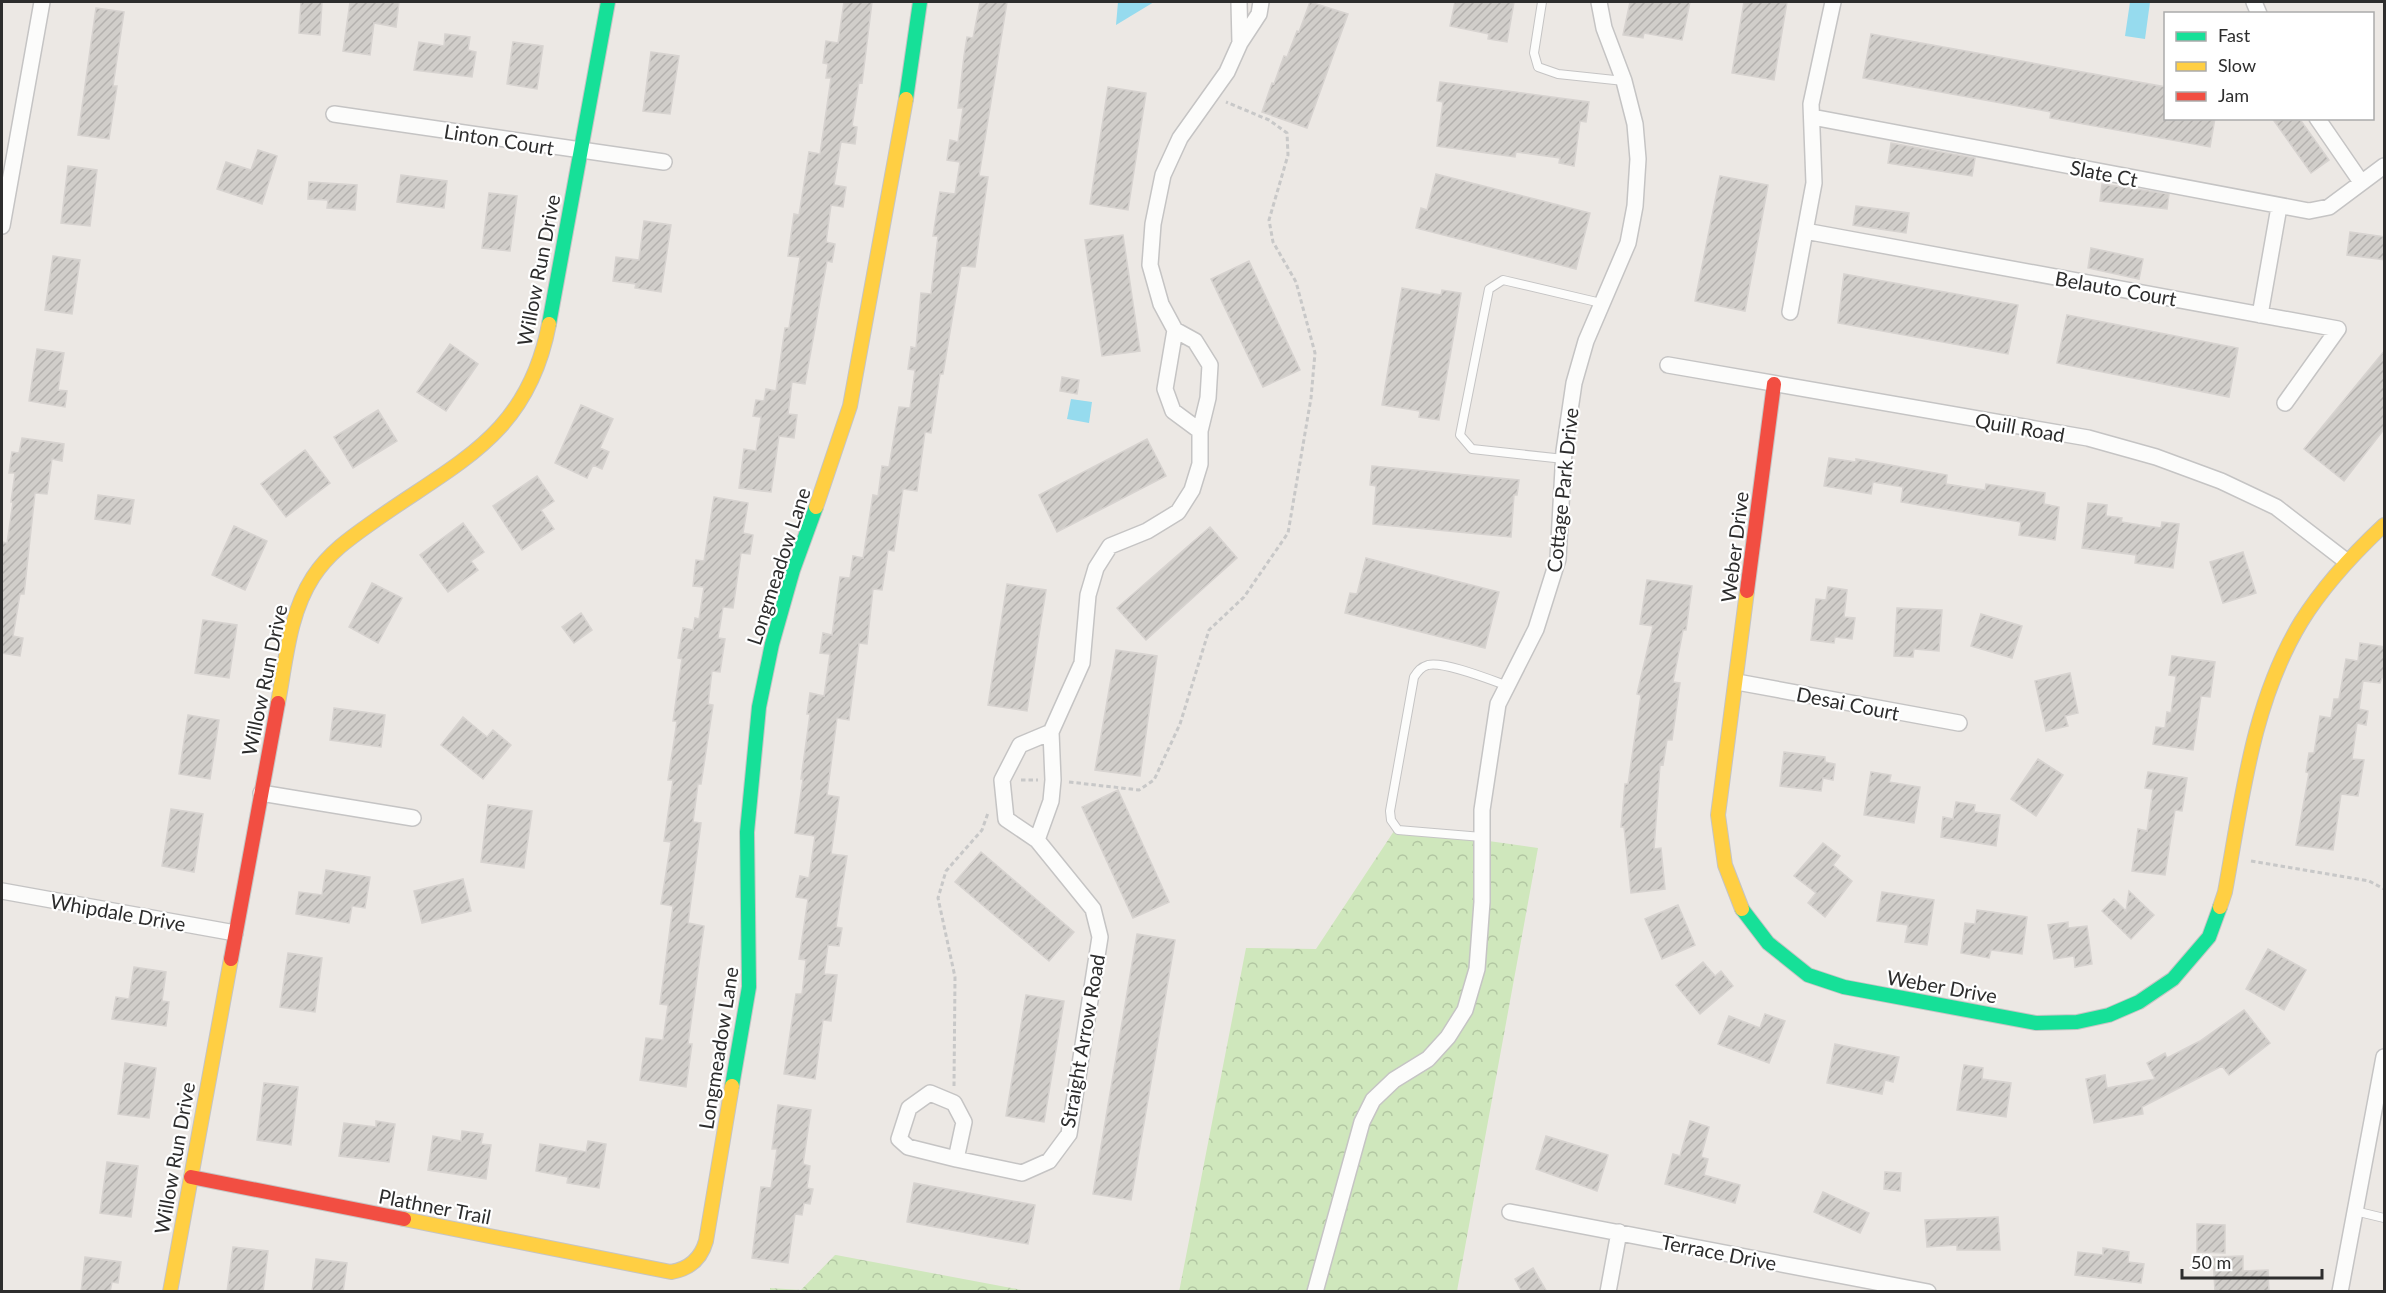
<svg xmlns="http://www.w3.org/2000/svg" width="2386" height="1293" font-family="Lato,sans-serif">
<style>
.forest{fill:url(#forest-crowns)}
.water{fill:#96dbee}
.building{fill:url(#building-hatch);stroke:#d7d3d0;stroke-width:1.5}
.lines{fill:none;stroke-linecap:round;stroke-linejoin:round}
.lane-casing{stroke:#c5c4c4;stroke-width:10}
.street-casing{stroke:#c5c4c4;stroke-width:18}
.fast-casing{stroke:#c5c4c4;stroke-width:16}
.slow-casing{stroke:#c5c4c4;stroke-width:16}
.jam-casing{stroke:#c5c4c4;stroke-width:16}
.path{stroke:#c8c8c8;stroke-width:3;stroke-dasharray:4.5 3;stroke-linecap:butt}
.lane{stroke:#fcfcfb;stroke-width:8}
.street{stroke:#fcfcfb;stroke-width:15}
.fast{stroke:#16e098;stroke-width:14}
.slow{stroke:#ffcf43;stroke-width:14}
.jam{stroke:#f24e42;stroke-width:14}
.labels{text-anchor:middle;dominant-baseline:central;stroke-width:4.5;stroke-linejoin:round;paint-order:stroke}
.street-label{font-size:20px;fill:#2d2d2d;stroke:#fff}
</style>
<defs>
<pattern id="forest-crowns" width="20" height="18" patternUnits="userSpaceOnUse" patternTransform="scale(1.5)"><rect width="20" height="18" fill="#cfe7bc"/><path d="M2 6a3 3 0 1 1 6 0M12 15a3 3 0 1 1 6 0" fill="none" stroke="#b2c6a2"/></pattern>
<pattern id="building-hatch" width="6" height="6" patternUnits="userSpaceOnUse" patternTransform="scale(1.5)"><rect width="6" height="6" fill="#d1ceca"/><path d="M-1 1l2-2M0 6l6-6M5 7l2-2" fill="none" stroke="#b4b1ae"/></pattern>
</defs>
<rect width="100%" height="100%" fill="#ece8e4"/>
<path class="forest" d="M1396,828L1538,848L1457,1291L1179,1292L1246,948L1316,949Z
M835,1255H836L1027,1291H770V1288L801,1290Z"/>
<path class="water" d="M1118,2H1154L1116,25Z
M2130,2H2150L2145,39L2125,36Z
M1071,399L1092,402L1089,423L1067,419Z"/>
<path class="building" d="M301,2H322L320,35L299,33Z
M350,2H399L396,27L374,23L370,55L343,51Z
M844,2H872L862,83L859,82L852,126L857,127L855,144L841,142L834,185L846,187L843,207L831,205L826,242L835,244L832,262L827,261L805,384L792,382L788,414L797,415L794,438L779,436L771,492L739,488L744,449L756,451L761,417L753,416L756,400L764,401L766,389L776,391L785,328H789L800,257L788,256L794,214L799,215L809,152L820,154L831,78H826L828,64L823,63L826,41L838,43Z
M980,2H1007L979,176L988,177L975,267L961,266L943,374H940L931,433L925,432L917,491L903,489L894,551L888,550L882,590L873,589L867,644L859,643L849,720L837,718L827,795L839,797L831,854L847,856L836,927L842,928L839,946L828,945L824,974L837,975L831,1021L823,1020L815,1079L784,1074L796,994H802L806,960L799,959L808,899L796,897L800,876L809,878L815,836L795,833L803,779H801L810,714H807L810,693L824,696L830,654L820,653L823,633L832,635L840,577L850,578L853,556L863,558L873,495L878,496L882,466L889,467L899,407L910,408L915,370L908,369L911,347L916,348L921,293L931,294L938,236H933L940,192L955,194L960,162L947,160L950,140L958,142L963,108H958L964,56L967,37L973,38Z
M1310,2L1348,14L1307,128L1262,112L1272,83L1274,84L1284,56L1287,57L1297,31L1299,32Z
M1455,2H1514L1507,42L1488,39L1489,34L1450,26Z
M1630,2H1690L1682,40L1644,33L1643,38L1623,35Z
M1744,2H1787L1774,80L1732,73Z
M96,8L124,12L113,86H117L109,139L78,135Z
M445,34L470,37L468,50L476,52L472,77L414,70L419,42L444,46Z
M1871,34L2166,87V118H2215L2210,147L2050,118L2051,112L1863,78Z
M513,42L543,46L537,89L507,84Z
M651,52L679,56L670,114L643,111Z
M1440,82L1589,102L1586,122L1580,121L1574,166L1559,163L1560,158L1516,152L1515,157L1437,146L1443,102L1437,101Z
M1108,87L1146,93L1128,210L1090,204Z
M2272,118H2299L2329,160L2311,173Z
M1891,143L1975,158L1972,176L1888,163Z
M258,150L277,156L262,204L217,189L226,162L251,170Z
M68,166L97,170L90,226L61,223Z
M1436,174L1590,213L1576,269L1416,228L1421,208L1427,210Z
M401,175L447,181L444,208L397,202Z
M1720,176L1768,185L1745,311L1695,301Z
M309,182L357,185L355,210L327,208L328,200L308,199Z
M2102,184L2169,194L2167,209L2100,201Z
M489,193L517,196L510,251L482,248Z
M1856,206L1909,213L1906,233L1853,225Z
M644,221L671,225L661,292L635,288L636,284L613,281L616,257L639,260Z
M2350,232L2385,237V260L2347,255Z
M1123,235L1140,351L1102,356L1085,240Z
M2091,248L2143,259L2139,279L2088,268Z
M53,256L80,260L72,314L45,310Z
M1249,261L1300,370L1263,387L1211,279Z
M1844,274L2018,305L2008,354L1838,323Z
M1402,288L1441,295L1442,290L1461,293L1439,420L1419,417L1420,411L1382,405Z
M2067,315L2238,348L2229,397L2057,363Z
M450,344L478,364L446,411L417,392Z
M37,349L64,353L58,390L67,391L65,407L29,401Z
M2385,350V428L2344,481L2304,449Z
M1062,377L1079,380L1077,394L1060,391Z
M581,405L613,419L600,448L609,452L602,469L593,465L587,478L555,463Z
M378,410L397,441L353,468L334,437Z
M22,438L64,444L62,461L52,459L47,494L35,493L24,594H20L13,636L23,638L20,656L2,653V542L7,543L13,502H11L15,473H9L12,452L19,453Z
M1147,439L1166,476L1057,532L1039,495Z
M305,450L330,483L286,517L261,484Z
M1829,458L1856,462V459L1947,475L1946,484L1985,490L1986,484L2045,493L2044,504L2059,507L2055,540L2019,535L2021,522L1901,502L1903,487L1873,482L1871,494L1824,486Z
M1372,466L1519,480L1517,495H1514L1511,537L1373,524L1376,486L1370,485Z
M537,476L554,501L541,510L554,529L522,550L493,506Z
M98,495L134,500L130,524L95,519Z
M714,497L748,503L743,533L753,535L750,554L741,553L733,608L723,607L718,638L725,639L720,672L712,671L708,704L713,705L701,784H698L693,822L701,823L688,923L704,926L688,1044H692L686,1087L640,1080L646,1038L663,1040L668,1005L660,1004L673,906L661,904L671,842L664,841L673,780H668L677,721H673L682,659L678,658L683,628L693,630L695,618L699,619L704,587L693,586L696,560L704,561Z
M2088,503L2107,505L2106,516L2122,518L2121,522L2161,528L2162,522L2179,524L2173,568L2135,563L2136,555L2082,548Z
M463,523L484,552L471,561L478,570L448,592L420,555Z
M234,526L267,541L245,590L212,575Z
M1210,527L1237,558L1146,640L1117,608Z
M2243,552L2256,593L2223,603L2210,562Z
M1366,558L1499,592L1485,648L1345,613L1350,593L1357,594Z
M1647,580L1692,586L1686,630H1683L1673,682L1680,683L1672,740H1667L1663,765L1660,764L1654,849L1661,848L1665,889L1631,893L1624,827H1621L1625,784H1628L1641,695L1637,694L1653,626L1640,624Z
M372,583L402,598L378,643L349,627Z
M1007,584L1046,590L1027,711L988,705Z
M1828,587L1847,590L1844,617L1855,618L1852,639L1835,637L1834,643L1811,640L1816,599L1826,600Z
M1897,608L1942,610L1939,651L1914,649L1913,657L1894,656Z
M581,613L592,630L574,643L562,627Z
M1981,614L2022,626L2012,658L1971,646Z
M203,620L237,625L229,678L195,673Z
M2360,643L2385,647V670L2380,683L2363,681L2359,709L2368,711L2366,725L2357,723L2352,759L2364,760L2358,796L2341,794L2333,850L2296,845L2309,773L2306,772L2309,753H2314L2320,716L2331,718L2334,699H2339L2346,659L2358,661Z
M1116,650L1157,656L1140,776L1095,770Z
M2172,656L2215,662L2210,697L2201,696L2193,750L2153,744L2156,727L2165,728L2167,712L2171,713L2176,676L2169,675Z
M2070,673L2078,713L2065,716L2068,726L2046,731L2035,681Z
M334,708L385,715L381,747L330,740Z
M188,715L219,720L210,779L179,774Z
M463,717L487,737L493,730L511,745L483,779L441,745Z
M1784,752L1825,757V762L1835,764L1833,780L1823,778L1821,791L1780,786Z
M2038,759L2063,775L2036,816L2011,799Z
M1871,772L1891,775L1889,782L1920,787L1914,823L1864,815Z
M2148,772L2187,778L2182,811L2175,810L2165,875L2132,871L2138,829L2147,831L2153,789L2145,788Z
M1118,790L1169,902L1133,918L1082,807Z
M1956,802L1975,805L1974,812L2000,815L1996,846L1941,837L1943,817L1953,819Z
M488,805L532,811L524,868L481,862Z
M171,809L203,814L194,872L162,866Z
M1823,843L1840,856L1833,865L1852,881L1825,917L1808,903L1816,893L1794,876Z
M981,852L1074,932L1049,961L955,882Z
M326,870L370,877L365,908L352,906L349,923L296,914L299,892L322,895Z
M463,879L471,911L422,923L414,891Z
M2129,891L2154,915L2131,939L2102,911L2114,899L2126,911Z
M1882,892L1934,900L1927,945L1905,942L1908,925L1877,921Z
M1678,905L1695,945L1662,959L1645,919Z
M1977,910L2027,917L2022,954L1991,950L1989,958L1961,953L1965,923L1975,924Z
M2068,922V928L2087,926L2092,964L2075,967L2074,956L2054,959L2048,925Z
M1137,934L1175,940L1131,1200L1093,1194Z
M2268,949L2306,970L2284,1010L2246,989Z
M288,953L322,958L315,1012L280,1007Z
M1703,962L1715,976L1721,971L1733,986L1700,1014L1676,985Z
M134,967L166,972L162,1001L169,1002L166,1026L112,1019L116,997L129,999Z
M1026,995L1064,1001L1044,1122L1006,1116Z
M2244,1010L2270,1043L2229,1075L2222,1066L2142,1107L2143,1114L2094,1123L2086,1079L2105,1075L2107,1088L2155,1079L2147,1063L2165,1053L2167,1058L2200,1041Z
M1765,1014L1785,1021L1769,1063L1718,1044L1729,1016L1760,1028Z
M1835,1044L1899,1057L1893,1082L1885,1080L1882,1094L1827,1083Z
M125,1063L156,1068L149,1118L118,1114Z
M1964,1065L1983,1068L1982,1079L2011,1083L2006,1117L1957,1110Z
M264,1083L298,1087L291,1145L257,1140Z
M778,1105L811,1110L803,1164L810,1166L807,1188L813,1189L810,1204L804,1203L802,1215L795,1214L788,1263L752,1258L761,1187L771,1188L777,1149H772Z
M376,1121L395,1124L389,1162L339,1156L344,1123L376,1127Z
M1690,1121L1709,1127L1701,1157L1708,1159L1704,1175L1740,1185L1735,1203L1665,1184L1673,1154L1680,1156Z
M462,1131L483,1134L481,1144L491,1145L486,1179L428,1170L433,1136L461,1141Z
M1546,1136L1608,1155L1597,1191L1536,1169Z
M588,1141L606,1144L599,1188L567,1183L568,1177L536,1171L540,1144L586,1152Z
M107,1162L138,1166L131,1217L100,1213Z
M1885,1172L1901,1173L1900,1191L1884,1189Z
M914,1183L1035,1205L1028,1244L907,1222Z
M1823,1192L1869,1213L1860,1233L1814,1212Z
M1998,1217L2000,1250H1957V1245L1927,1247L1925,1220Z
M2197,1224L2225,1225V1253L2197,1252Z
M233,1247L268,1251L263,1292H227Z
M2103,1248L2129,1252L2128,1262L2144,1264L2141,1283L2075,1275L2078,1252L2103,1255Z
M2243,1256V1271L2268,1270L2269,1292H2215L2213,1257Z
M85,1257L121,1262L118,1283L112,1282L110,1292H81Z
M316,1259L347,1263L343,1292H312Z
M1533,1268L1547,1292H1522L1515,1279Z"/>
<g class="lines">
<g class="lane-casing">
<path id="lane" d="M1542,2L1534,53L1538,67L1558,74L1624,81
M1564,459L1472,449L1460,435L1489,289L1503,280L1601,303
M1482,837L1398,830L1391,820L1390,811L1414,677C1418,671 1421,667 1428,665C1444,661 1491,680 1508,686
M2355,1211L2384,1218"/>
</g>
<g class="street-casing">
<path id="street" d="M1239,2L1240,43
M2254,2L2259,14
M334,114L664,162
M1812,117L2309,211L2329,207L2384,166
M2317,118L2361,182
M2,226L42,2
M1805,231L2338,329L2285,403
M1790,312L1814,183L1811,104L1833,2
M2260,315L2279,207
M1175,330L1165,389L1173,411L1200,431
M1668,365L2088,438L2156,457L2221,481L2276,507L2346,561
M1737,682L1959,723
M261,793L413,818
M1037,840L1051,801L1053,780L1051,732L1082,663L1088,595L1096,568L1110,546L1147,531L1178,512L1192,490L1200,464V431L1208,398L1210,365L1195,341L1175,330L1161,304L1150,265L1153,224L1163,175L1180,138L1227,72L1240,43L1259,14L1261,2
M2,891L235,933
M956,1159L908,1147L899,1139L909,1108L930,1093L954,1103L964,1122L956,1159L1022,1173L1049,1161L1069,1134L1100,937L1093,909L1037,840L1006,819L1002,780L1020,745L1051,732
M1510,1212L1928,1292
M1315,1292L1362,1122L1373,1100L1394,1080L1428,1059L1448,1037L1465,1010L1477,969L1482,902V810L1498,704L1536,629L1558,559L1564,451L1574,383L1586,341L1628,243L1635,206L1638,159L1635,124L1624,81L1604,28L1599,2
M1608,1292L1619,1232
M2340,1292L2384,1057"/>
</g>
<g class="fast-casing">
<path id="fast" d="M906,99L920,2
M549,324L608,2
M1742,909L1768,943L1808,975L1844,987L2036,1023L2077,1022L2109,1015L2139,1002L2173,979L2209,937L2220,907
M732,1086L749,987L747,832L759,707L772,644L793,570L816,507"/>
</g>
<g class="slow-casing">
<path id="slow" d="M816,507L850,406L906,99
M278,703C286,660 289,614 313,577C330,551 353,536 377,519C461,460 528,434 549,324
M2220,907L2225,892C2242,800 2252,703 2301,622C2324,585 2353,554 2384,525
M1742,909L1725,865L1718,815L1747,591
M404,1219L671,1272C689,1269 701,1259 706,1241L732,1086
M170,1292L231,959"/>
</g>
<g class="jam-casing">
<path id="jam" d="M1747,591L1774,384
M231,959L278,703
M191,1177L404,1219"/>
</g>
<path class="path" d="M1021,780H1038
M1069,782L1139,790L1154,780L1180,724L1209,630L1244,597L1288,533L1311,398L1315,353L1296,282L1273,242L1269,220L1288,155L1287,133L1269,120L1226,102
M2251,861L2369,881L2384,889
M954,1086L955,977L938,898L946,871L982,830L988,813"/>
<use href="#lane" class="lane"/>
<use href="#street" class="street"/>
<use href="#fast" class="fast"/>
<use href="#slow" class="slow"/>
<use href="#jam" class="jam"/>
</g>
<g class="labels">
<g class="street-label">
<text transform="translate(499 139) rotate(9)">Linton Court</text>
<text transform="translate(2104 173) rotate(11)">Slate Ct</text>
<text transform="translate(538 270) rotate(-79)">Willow Run Drive</text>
<text transform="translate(2116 288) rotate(10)">Belauto Court</text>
<text transform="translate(2020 427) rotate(10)">Quill Road</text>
<text transform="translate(1562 490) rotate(-84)">Cottage Park Drive</text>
<text transform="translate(1734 547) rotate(-83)">Weber Drive</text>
<text transform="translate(778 566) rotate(-72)">Longmeadow Lane</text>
<text transform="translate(264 680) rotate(-78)">Willow Run Drive</text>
<text transform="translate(1848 703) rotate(11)">Desai Court</text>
<text transform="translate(118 912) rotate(10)">Whipdale Drive</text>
<text transform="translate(1942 986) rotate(10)">Weber Drive</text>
<text transform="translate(1082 1041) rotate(-80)">Straight Arrow Road</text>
<text transform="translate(718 1048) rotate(-81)">Longmeadow Lane</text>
<text transform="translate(174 1158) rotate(-80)">Willow Run Drive</text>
<text transform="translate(435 1206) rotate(11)">Plathner Trail</text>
<text transform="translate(1719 1252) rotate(11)">Terrace Drive</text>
</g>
</g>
<rect width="2386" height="1293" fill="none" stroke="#2d2d2d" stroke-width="6"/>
<rect x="2164" y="12" width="210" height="108" fill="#ffffff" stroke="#ababab" stroke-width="1.5"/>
<rect x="2176" y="32" width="30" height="9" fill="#16e098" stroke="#ababab" stroke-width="1.5"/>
<text x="2218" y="42" font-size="18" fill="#2d2d2d">Fast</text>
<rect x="2176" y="62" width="30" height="9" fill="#ffcf43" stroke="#ababab" stroke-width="1.5"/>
<text x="2218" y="72" font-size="18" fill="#2d2d2d">Slow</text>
<rect x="2176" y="92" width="30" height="9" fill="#f24e42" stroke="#ababab" stroke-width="1.5"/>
<text x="2218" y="102" font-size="18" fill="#2d2d2d">Jam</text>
<path d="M2182 1269v9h140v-9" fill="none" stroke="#2d2d2d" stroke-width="3"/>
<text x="2191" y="1269" font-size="18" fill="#2d2d2d" stroke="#ffffff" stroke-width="4.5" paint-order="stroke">50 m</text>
</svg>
